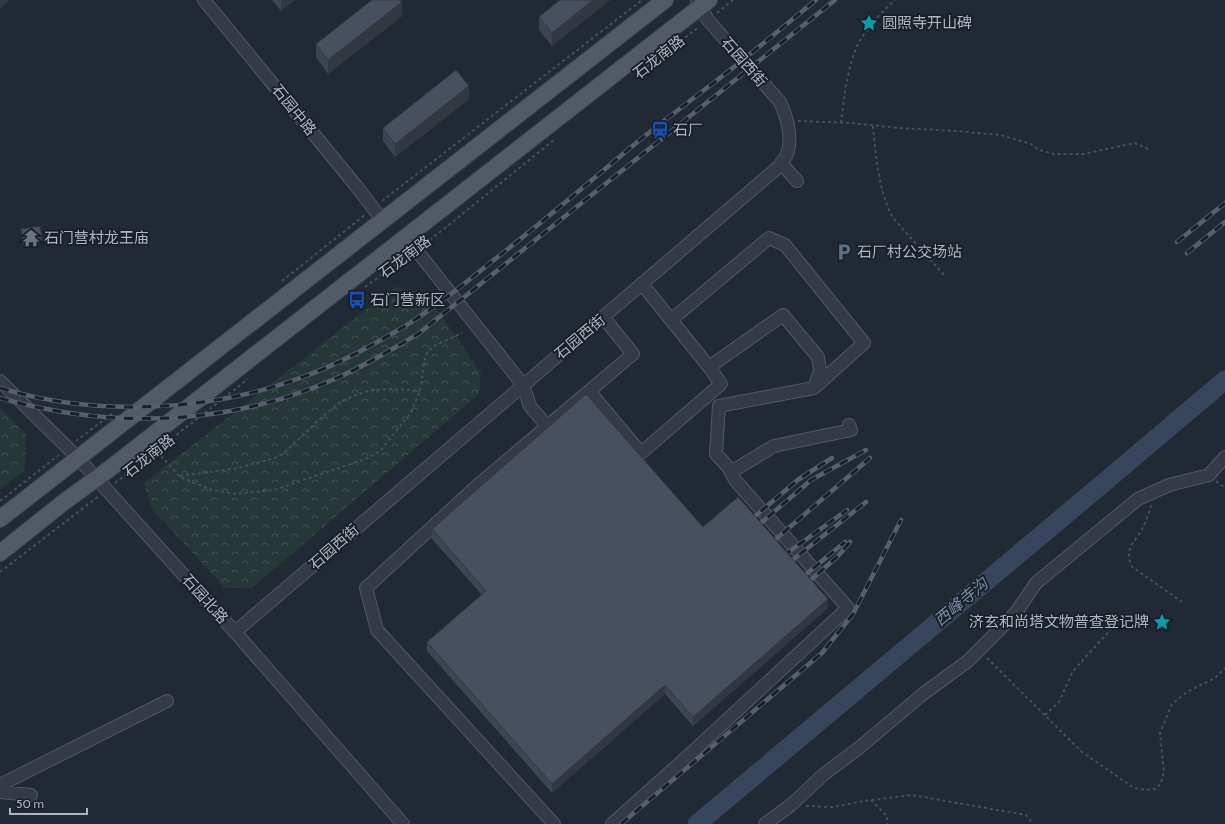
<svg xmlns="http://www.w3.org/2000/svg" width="1225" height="824" font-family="Cabin,'Noto Sans SC',sans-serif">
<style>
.park{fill:url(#park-crowns)}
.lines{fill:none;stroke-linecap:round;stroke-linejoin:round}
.river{stroke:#38465d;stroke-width:19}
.minor-casing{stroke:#525963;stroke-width:14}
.major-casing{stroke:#3e444f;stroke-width:18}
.path{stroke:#435256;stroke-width:2;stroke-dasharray:3 3;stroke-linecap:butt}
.minor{stroke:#353b46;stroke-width:12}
.major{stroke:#525a66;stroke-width:16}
.rail-casing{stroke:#575f6d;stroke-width:4.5}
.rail{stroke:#1a202a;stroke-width:3;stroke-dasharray:9;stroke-linecap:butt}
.wall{fill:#3e4552}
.shaded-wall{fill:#323842}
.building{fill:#48505f;stroke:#323842}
.labels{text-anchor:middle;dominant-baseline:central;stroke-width:4;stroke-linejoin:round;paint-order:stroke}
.poi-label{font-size:15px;fill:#afb6c2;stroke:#1a202a;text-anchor:start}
.street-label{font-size:15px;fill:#afb6c2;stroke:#1a202a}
.water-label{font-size:16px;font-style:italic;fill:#798ca9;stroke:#1a202a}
</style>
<defs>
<pattern id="park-crowns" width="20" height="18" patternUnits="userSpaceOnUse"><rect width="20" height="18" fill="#263738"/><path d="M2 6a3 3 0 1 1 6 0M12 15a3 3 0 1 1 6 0" fill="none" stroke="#435253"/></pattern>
</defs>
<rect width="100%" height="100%" fill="#212935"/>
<path class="park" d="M395,287L426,293L481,373L479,394L252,588H225L151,508L144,483Z
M0,408L26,434L25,470L0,490Z"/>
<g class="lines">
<path class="river" d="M697,824L1101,485L1225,380"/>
<g class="minor-casing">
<path id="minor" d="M204,0L357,187L383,221
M781,163L797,181
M406,237L523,385L530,406L547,426
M671,320L769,238L785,245L864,343L815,387
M0,381L78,458L235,632L403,824
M589,391L641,453L721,384L709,367
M731,472L774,446L851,430L849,425
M235,632L776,169C780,165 785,159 787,154C793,138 787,117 780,102L708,20L697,0
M0,785L167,701
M0,792L31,795
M554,824L377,630L366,588L479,484L633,354L603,317
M612,824L688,756L848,608L735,480L728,467L716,454L719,406L814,388L820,371L818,357L783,315L709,367L642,284
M765,824L791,805L823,775L860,747L923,694L968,661L1000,629L1017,611L1036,583L1138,499L1169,485L1209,475L1225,457"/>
</g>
<g class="major-casing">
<path id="major" d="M0,519L665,0
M0,553L64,502L108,470L709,0"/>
</g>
<path class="path" d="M717,13L733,0
M642,70L699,27
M798,121L852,123L899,128L956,131L1001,135L1031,144L1039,150L1054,154H1083L1135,143L1148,149
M841,123C844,97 848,59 862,37C871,23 883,11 895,0
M873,126C876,157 878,190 893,218L945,276
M382,201L642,0
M425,244L554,140
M282,281L366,214
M365,287L408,256
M76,441L113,413
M161,456L180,477L212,490L235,494L274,490L368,458L380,451L410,414L420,391L425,359L428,351L436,345L462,333
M180,476L238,468L275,458L285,452L321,418L339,403L356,395L370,390L393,389L420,391
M1216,481L1225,488
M115,483L248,379
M0,501L59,455
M1151,505C1149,513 1146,522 1142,529C1134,544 1125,546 1131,566L1182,602
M0,572L99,496
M987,658L1082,752L1134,788L1145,790L1156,789L1161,783L1164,772L1160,733L1172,704L1187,692L1215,678L1225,668
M1045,715L1059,702L1073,671L1123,616
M871,800L887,816V824
M806,806L833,807L864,801L912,795L1026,815L1033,824"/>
<use href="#minor" class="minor"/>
<use href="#major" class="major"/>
<g class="rail-casing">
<path id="rail" d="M1177,242L1225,203
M1187,253L1225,222
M0,388C94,417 208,412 300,378C335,366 369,347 402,328C433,309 462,286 490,263C538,226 584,187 630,148C658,125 687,103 716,81C750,55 783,27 816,0
M0,398C13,402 27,405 41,408C137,428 240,420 330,381C361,368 389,351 418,334L835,0
M747,523L799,479L832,458
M754,529L811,480L866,450
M769,545L870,458
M783,556L847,510
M785,566L866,502
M799,580L845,542
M804,586L838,556L850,542
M621,824L822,653L853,614L901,520"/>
</g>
<use href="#rail" class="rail"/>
</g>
<path class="wall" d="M272,0H295L281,11Z
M560,0H610L552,46L539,30V17Z
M402,16L328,74L316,57V44Z
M469,99L395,157L383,141V128Z
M21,229L42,238V242L23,245Z
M703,527L828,608L693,726L665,694L552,793L427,651V642L482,595L432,539V529Z"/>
<path class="shaded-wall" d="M0,0H9V1L0,8Z
M281,0H295L281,11Z
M593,0H610L552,46V33Z
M402,2V16L328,74V60Z
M469,86V99L395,157V144Z
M828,599V608L693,726V717Z
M665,685V694L552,793V784Z"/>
<path class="building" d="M372,0H400L402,2L328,60L316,44Z
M560,0H593L552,33L539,17Z
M456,70L469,86L395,144L383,128Z
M40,226L42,238L23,241L21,229Z
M586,394L703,527L738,497L828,599L693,717L665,685L552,784L427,642L486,591L432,529Z"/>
<defs>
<g id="sight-bare" transform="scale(1.38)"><path d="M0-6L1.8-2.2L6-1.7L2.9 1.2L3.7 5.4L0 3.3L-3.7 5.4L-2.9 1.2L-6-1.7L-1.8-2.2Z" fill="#0f9aa8" stroke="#1a202a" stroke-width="2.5" paint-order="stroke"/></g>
<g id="station-bare" transform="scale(1.38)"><path d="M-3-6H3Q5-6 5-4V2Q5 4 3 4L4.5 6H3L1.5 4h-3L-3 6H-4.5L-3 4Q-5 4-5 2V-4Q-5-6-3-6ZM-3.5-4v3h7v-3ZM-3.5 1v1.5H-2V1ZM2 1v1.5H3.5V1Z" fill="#1a4fb4" stroke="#1a202a" stroke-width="2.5" paint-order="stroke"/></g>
<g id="temple-bare" transform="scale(1.38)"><path d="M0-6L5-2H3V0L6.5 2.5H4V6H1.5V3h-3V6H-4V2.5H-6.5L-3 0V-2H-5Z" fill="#6b7280" stroke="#1a202a" stroke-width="2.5" paint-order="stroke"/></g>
<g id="parking-bare" transform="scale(1.38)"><path d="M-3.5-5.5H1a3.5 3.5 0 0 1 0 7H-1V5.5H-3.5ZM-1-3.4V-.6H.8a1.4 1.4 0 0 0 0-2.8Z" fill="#5c6f8a" stroke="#1a202a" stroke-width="2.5" paint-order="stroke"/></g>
<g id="bus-bare" transform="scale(1.38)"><path d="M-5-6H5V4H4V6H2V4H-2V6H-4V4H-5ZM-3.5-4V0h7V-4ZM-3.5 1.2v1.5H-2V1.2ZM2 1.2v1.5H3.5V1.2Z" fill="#1a4fb4" stroke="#1a202a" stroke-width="2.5" paint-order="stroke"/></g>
</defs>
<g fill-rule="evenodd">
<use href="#sight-bare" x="869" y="23"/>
<use href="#station-bare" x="660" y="130"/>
<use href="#temple-bare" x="31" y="238"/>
<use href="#parking-bare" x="844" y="252"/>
<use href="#bus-bare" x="357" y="300"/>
<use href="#sight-bare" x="1162" y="622"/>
</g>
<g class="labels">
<g class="poi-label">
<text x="882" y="23">圆照寺开山碑</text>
<text x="673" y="130">石厂</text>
<text x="44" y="238">石门营村龙王庙</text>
<text x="857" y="252">石厂村公交场站</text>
<text x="370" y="300">石门营新区</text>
<text x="1149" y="622" text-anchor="end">济玄和尚塔文物普查登记牌</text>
</g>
<g class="street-label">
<text transform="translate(659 57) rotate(-38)">石龙南路</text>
<text transform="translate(744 62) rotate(49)">石园西街</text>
<text transform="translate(294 110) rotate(51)">石园中路</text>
<text transform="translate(405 257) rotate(-37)">石龙南路</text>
<text transform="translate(580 337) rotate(-40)">石园西街</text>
<text transform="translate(149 456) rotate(-38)">石龙南路</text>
<text transform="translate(334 547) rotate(-41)">石园西街</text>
<text transform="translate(205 599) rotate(48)">石园北路</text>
</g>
<g class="water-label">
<text transform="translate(961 602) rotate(-40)">西峰寺沟</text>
</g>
</g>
<path d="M10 808v6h77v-6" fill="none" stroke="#afb6c2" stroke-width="2"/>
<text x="16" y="808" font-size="12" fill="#afb6c2" stroke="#1a202a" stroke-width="3" paint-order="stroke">50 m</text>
</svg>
